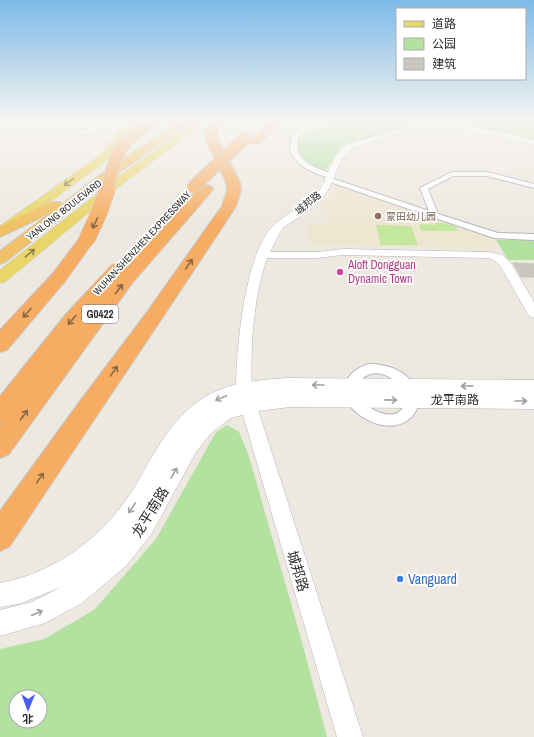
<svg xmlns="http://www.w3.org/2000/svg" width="534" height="737" font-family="'Archivo Narrow','Noto Sans SC',sans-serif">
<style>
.education{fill:#eee6d1}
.green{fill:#b2e1a0;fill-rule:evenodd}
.pitch{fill:#c2e79d}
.building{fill:#c9c7bf;stroke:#c9c5ba}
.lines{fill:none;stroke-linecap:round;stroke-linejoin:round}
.minor-casing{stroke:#b4b5bf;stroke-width:2}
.tertiary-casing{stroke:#b4b5bf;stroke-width:1}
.secondary-casing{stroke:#b4b5bf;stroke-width:1}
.primary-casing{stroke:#c8c8c8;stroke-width:1}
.trunk-casing{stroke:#c8c8c8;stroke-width:2}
.motorway-casing{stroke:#c8c8c8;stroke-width:2}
.minor{fill:#fff;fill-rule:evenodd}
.tertiary{fill:#fff;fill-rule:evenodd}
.secondary{fill:#fff;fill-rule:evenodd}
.primary{fill:#ead569;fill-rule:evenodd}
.trunk{fill:#f0c166;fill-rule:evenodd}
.motorway{fill:#f6ad63;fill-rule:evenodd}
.motorway-bridge-far1-casing{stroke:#c8c8c8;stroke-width:14;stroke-linecap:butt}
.motorway-bridge-casing{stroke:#c8c8c8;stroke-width:17;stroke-linecap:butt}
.motorway-bridge-far1{stroke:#f6ad63;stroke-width:12}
.motorway-bridge{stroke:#f6ad63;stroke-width:16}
.oneway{stroke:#8c814b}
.oneway2{stroke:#876745}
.oneway3{stroke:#a0a0a0}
.education-dot{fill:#8d6e63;stroke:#fff;stroke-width:1.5}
.hotel-dot{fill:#d1479c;stroke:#fff;stroke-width:1.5}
.shop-dot{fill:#3f7fe0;stroke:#fff;stroke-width:1.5}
.labels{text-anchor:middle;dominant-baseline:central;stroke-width:3.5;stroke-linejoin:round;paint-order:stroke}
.far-street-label{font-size:10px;fill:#2d2d2d;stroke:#fff}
.far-education-label{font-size:10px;fill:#785e54;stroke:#fff;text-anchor:start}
.shield{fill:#fff;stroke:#6c6c6c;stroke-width:1}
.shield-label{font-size:11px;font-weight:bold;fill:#2d2d2d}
.hotel-label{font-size:12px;fill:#b23c85;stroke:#fff;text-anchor:start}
.street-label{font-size:12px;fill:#2d2d2d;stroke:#fff}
.near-street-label{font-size:14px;fill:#2d2d2d;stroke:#fff}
.near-shop-label{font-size:14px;fill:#366cbe;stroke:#fff;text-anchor:start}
</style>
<rect width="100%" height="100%" fill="#ede9e0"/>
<path class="education" d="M339,186L491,237L498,249L309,245L307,224H322L329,220L328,212L319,206Z"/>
<path class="green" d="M342,121H534V140L490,130L426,126L345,146L335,156L326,170C309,164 298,161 298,141C310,128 326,125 342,121Z
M496,240H534V260H508Z
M227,425L239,432L248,453L302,642L327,737H0V649L44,639L94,610L156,539L216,432ZM16,697H40V721H16Z"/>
<path class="pitch" d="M435,223H445L456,227L458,231H421L419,224L435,225Z
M376,225L411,226L418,245H381Z"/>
<path class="building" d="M513,263L534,264V277H521Z"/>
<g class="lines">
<g class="minor-casing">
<path id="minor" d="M327,121H336L308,129L299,135C291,160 313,167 333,174V178H330C314,174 285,162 291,141C291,138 292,134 294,132C302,125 316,124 327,121Z
M452,172H487L534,184V188L487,176H453L428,189L438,214L498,233L534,234V240L494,238L324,180L325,178H331L429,211L420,188Z
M369,364C386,364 406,370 414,386L412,390C409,391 406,391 403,389C401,388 399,384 397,382C380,369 365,370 354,389L350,390L346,389L344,385C350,373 356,368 369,364Z
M352,394C358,396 359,400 364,403C372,410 388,419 399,412C404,408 406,402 408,396L413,395L418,396L419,400C418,405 417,410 414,414C396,438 356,421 346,399L347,395Z"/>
</g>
<g class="tertiary-casing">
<path id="tertiary" d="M106,121H116C108,128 89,139 79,132L83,130H87Z
M439,124C472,125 503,132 534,140V145C492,135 451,123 407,131C389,135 371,142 354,148C335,159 337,182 323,197C312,210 296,218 283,228L279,234L270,252H317L343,249L488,252L503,255L510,262L534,302V318L529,316L501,267L495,261L488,258L343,255L317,258H267C253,300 250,348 252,391L363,737H337L236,391C236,351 244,261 270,229C284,214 304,207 318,192C331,176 329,155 348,144L407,127Z"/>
</g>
<g class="secondary-casing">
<path id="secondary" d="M286,378L534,380V409L290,407L257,411L231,418L212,432L196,452L152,533L126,566L82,603L45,623L0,636V610L32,602L61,587L19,604L0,607V583C58,572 106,535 136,485C158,448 172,414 212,393C235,382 261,380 286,378Z"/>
</g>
<g class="primary-casing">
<path id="primary" d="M133,121H145L125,135L111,157L5,235L0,236V226L103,153L118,131Z
M196,121H207L130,178L5,282L0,283V270L122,174Z"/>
</g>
<g class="trunk-casing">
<path id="trunk" d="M181,121H192L117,174L5,262L0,264V251L52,212L0,237V227L50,202H60L61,205L109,168Z"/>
</g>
<g class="motorway-casing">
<path id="motorway" d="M210,121H220L217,131V138L240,182L241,190L236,206C162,320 85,432 10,546L0,551V511L80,401L147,312L222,206L227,190L226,182L205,138V131Z
M272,121H283L259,143H251L249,141L251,139Z
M206,185L211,186L213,189L211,192L133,282L9,454L0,458V426L2,424H0V396L66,314L112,265L118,264L124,265L126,268L201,186Z
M87,234L93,236L95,239L66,280L7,350L0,352V330L54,272L81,236Z"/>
</g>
<use href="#minor" class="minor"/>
<use href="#tertiary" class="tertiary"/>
<use href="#secondary" class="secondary"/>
<use href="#primary" class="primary"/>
<use href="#trunk" class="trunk"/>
<use href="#motorway" class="motorway"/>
<g class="motorway-bridge-far1-casing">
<path id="motorway-bridge-far1" d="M193,187L245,138
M107,191C116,153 118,142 153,121"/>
</g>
<g class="motorway-bridge-casing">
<path id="motorway-bridge" d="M87,239L99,213L107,190"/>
</g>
<use href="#motorway-bridge-far1" class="motorway-bridge-far1"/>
<use href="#motorway-bridge" class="motorway-bridge"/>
</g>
<defs><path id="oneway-shaft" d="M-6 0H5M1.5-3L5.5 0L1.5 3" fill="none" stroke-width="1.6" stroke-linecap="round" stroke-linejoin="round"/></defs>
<g class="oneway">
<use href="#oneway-shaft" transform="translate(69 182) rotate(144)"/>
<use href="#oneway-shaft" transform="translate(30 253) rotate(-39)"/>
</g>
<g class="oneway2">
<use href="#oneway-shaft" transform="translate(95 223) rotate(116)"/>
<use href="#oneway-shaft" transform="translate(189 264) rotate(-56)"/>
<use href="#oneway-shaft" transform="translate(119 289) rotate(-53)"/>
<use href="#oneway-shaft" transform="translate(27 313) rotate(132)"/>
<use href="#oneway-shaft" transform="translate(72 320) rotate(130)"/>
<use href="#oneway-shaft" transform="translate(114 371) rotate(-55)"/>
<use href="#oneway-shaft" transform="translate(24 415) rotate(-53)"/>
<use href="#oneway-shaft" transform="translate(40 478) rotate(-55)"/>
</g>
<g class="oneway3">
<use href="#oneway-shaft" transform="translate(318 385) rotate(-180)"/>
<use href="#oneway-shaft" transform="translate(467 386) rotate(-180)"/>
<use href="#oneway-shaft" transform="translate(221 398) rotate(157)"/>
<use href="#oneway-shaft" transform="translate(391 400) rotate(1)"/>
<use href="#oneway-shaft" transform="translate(521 401)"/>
<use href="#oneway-shaft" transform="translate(174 473) rotate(-60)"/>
<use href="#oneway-shaft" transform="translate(132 508) rotate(124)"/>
<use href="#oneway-shaft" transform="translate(37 613) rotate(-24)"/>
</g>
<linearGradient id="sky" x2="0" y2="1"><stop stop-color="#7cbae8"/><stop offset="0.54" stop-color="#f7f5f1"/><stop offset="1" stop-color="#f7f5f1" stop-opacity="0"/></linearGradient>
<rect width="534" height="224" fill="url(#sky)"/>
<circle class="education-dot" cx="378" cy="216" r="4"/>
<circle class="hotel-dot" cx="340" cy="272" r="4"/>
<circle class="shop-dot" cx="400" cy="579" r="4"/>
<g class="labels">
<g class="far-street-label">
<text transform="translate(308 203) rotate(-39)">城邦路</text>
<text transform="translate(64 210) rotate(-38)">YANLONG BOULEVARD</text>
<text transform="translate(142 243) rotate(-47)">WUHAN-SHENZHEN EXPRESSWAY</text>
</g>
<g class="far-education-label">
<text x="386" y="216">蒙田幼儿园</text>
</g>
<rect class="shield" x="82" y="305" width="36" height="18" rx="3"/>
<g class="shield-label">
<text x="100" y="314">G0422</text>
</g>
<g class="hotel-label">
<text x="348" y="265">Aloft Dongguan<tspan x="348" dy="14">Dynamic Town</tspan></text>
</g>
<g class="street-label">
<text x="455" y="400">龙平南路</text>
</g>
<g class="near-street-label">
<text transform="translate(150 512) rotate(-58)">龙平南路</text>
<text transform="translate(298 571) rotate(73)">城邦路</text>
</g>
<g class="near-shop-label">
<text x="408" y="579">Vanguard</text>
</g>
</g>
<rect x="396" y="8" width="130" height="72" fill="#ffffff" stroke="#ababab"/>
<rect x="404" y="21" width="20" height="6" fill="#ead569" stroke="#ababab"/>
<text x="432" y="28" font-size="12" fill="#2d2d2d">道路</text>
<rect x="404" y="38" width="20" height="12" fill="#b2e1a0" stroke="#ababab"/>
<text x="432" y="48" font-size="12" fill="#2d2d2d">公园</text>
<rect x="404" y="58" width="20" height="12" fill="#c9c7bf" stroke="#ababab"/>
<text x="432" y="68" font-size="12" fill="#2d2d2d">建筑</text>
<g transform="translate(28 709) rotate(181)"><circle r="19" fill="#ffffff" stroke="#ababab"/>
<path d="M0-3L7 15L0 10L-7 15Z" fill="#4a5ef1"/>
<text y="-6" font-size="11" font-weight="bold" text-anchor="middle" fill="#2d2d2d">北</text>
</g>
</svg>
